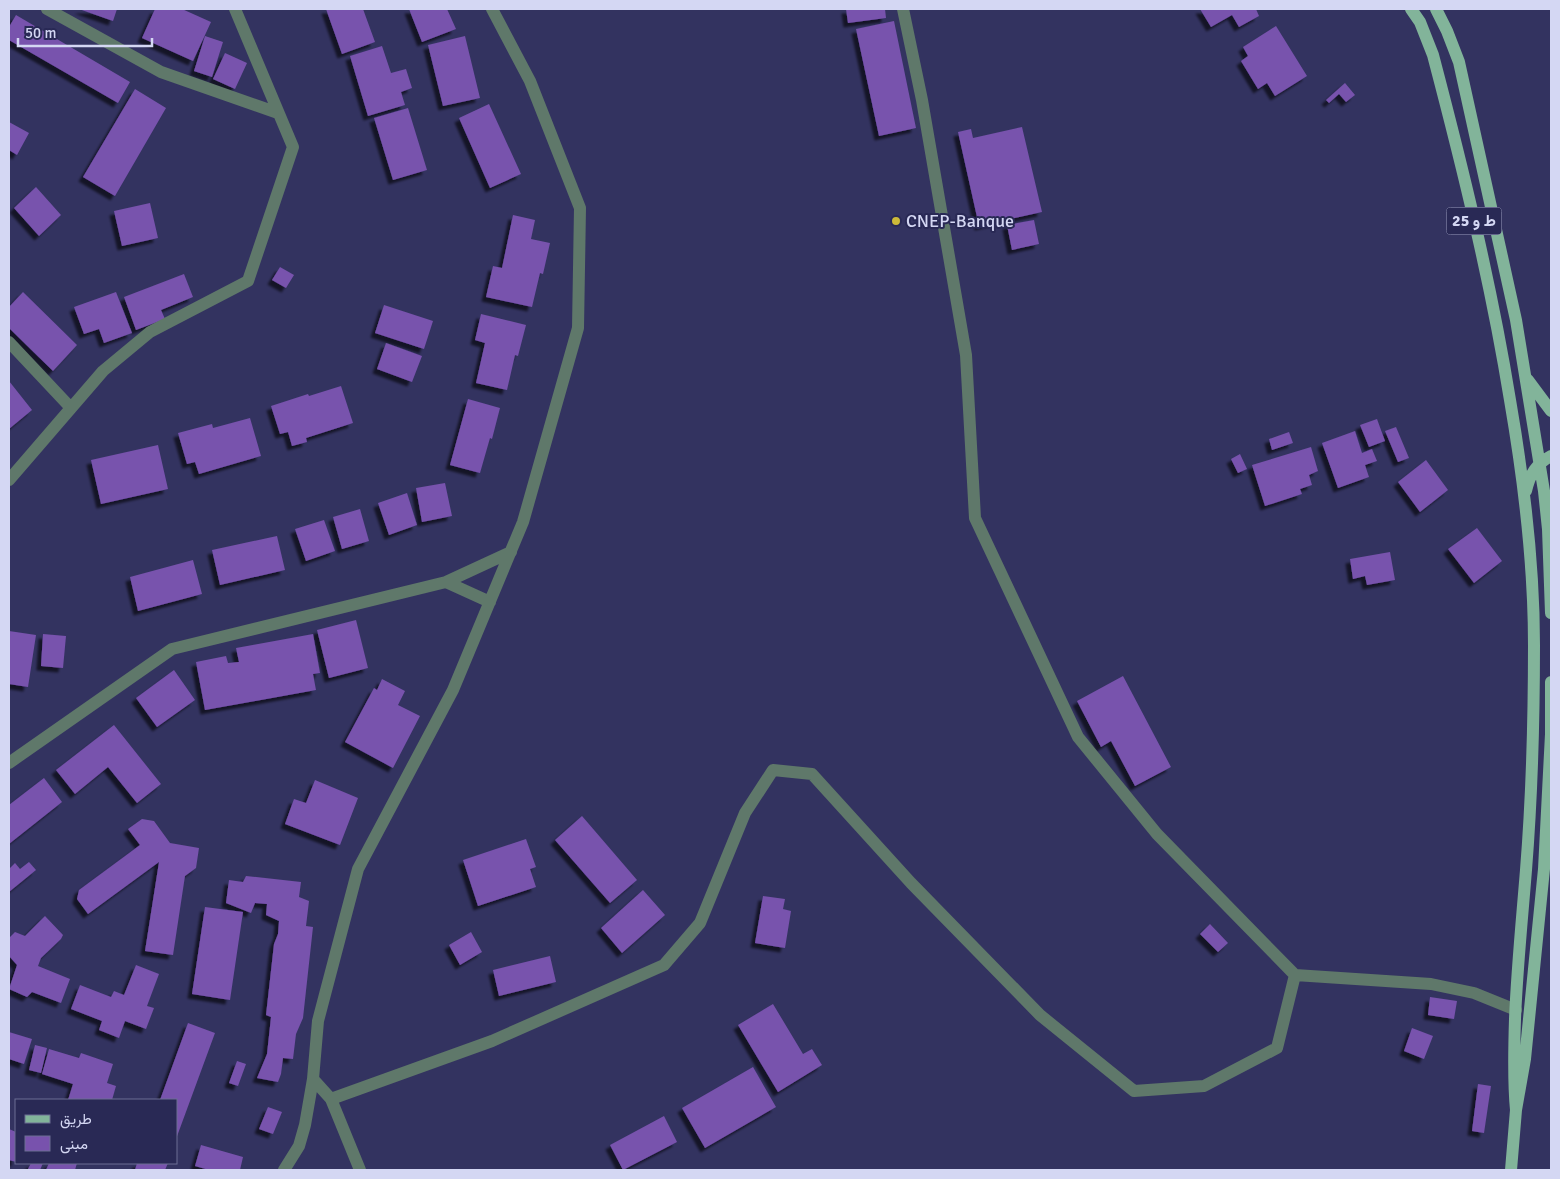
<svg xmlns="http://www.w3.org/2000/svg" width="1560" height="1179" font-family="Signika,Vazirmatn,sans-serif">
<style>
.building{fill:#7852ad;filter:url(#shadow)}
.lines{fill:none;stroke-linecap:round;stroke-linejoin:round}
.minor{stroke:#5f786a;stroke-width:12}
.major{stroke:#82b49a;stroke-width:12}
.poi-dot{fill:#ccb939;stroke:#292955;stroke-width:2}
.labels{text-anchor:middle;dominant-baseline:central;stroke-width:4;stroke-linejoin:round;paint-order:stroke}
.shield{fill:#292955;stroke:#a1a3c4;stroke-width:1}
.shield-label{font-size:16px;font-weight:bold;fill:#d4d7f3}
.poi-label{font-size:18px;fill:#d4d7f3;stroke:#292955;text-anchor:start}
</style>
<defs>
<filter id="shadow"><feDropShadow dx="-4.5" dy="4.5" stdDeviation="1" flood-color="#0009"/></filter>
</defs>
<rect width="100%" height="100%" fill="#333360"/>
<path class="building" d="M79,9H117L113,21Z
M155,9H182L211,22L193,61L142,38Z
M326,9H363L375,42L342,54Z
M409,9H447L456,29L422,42Z
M846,9H885L886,18L848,23Z
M1200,9H1256L1259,16L1239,27L1232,15L1211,27Z
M16,15L130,82L118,103L9,40V27Z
M894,21L916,128L879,136L856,29Z
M1276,26L1307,76L1275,96L1267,83L1258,89L1241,61L1248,56L1243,47Z
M205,36L223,42L212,77L194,71Z
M465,36L480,98L443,106L428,45Z
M382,46L391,73L406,69L412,88L401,92L405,105L368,116L350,56Z
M225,53L247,63L235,89L213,79Z
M1345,83L1355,95L1346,102L1339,94L1329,103L1326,100Z
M135,89L166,108L115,196L83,177Z
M489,104L521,174L490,188L459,118Z
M408,108L427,170L393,180L374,118Z
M9,122L29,133L17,155L9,150Z
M1022,127L1042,212L979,226L958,132L971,129L973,138Z
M36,187L61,215L39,236L14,208Z
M150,203L158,238L122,246L114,211Z
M513,215L535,220L531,239L550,243L543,274L540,273L532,307L486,297L493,266L502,268Z
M1034,220L1039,244L1012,250L1007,225Z
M280,267L294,275L286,288L272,280Z
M184,274L193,297L161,310L165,319L136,330L124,297Z
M23,292L77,345L53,371L9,328V307Z
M116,292L132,333L104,343L99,329L84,334L74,307Z
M384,305L433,321L424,349L375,333Z
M481,314L526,325L518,356L515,355L507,390L476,383L485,343L475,340Z
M386,343L422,356L412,382L377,369Z
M9,381L32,410L9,429Z
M341,386L353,423L306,438L307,442L292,446L288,432L280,434L271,406L308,394L309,396Z
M468,399L500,408L492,439L490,438L480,473L450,465Z
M250,418L261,456L199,474L195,462L187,464L178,433L212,424L213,428Z
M1377,419L1385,441L1369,447L1360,425Z
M1396,427L1409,458L1398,462L1385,431Z
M1355,431L1362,453L1372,449L1377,461L1365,465L1369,477L1338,488L1322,443Z
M1289,432L1293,443L1272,450L1269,439Z
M158,445L168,489L101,504L91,460Z
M1311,447L1318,471L1309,475L1312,485L1300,489L1302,494L1265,506L1252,465Z
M1240,454L1247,469L1238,473L1231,459Z
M1426,460L1448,490L1420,512L1398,482Z
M445,483L452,516L422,522L416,488Z
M407,493L417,525L389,535L378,503Z
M360,509L369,541L342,549L333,517Z
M324,520L335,551L306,561L295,529Z
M1477,528L1502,561L1474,583L1448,549Z
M277,536L285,570L220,585L212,550Z
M1390,552L1395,580L1367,585L1365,576L1353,579L1350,559Z
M193,560L202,594L138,611L130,577Z
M356,620L368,668L329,678L317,630Z
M9,631L36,635L28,687L9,684Z
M43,634L66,636L63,668L41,666Z
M313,634L320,673L313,674L316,690L205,710L196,662L226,656L228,663L239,662L236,648Z
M174,670L195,700L157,727L136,698Z
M1123,676L1171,767L1135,786L1111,741L1101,747L1077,701Z
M382,679L405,691L398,705L420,716L393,768L345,742L374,688L377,690Z
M114,725L161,784L137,803L108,767L75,794L56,770Z
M44,778L62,802L9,844V805Z
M315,780L358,798L340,845L285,824L294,799L306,803Z
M582,816L637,880L610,903L555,840Z
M142,819L154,821L170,843L199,848L196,868L185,876L173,955L145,951L159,862L88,914L77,899L79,890L140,845L128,829Z
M526,839L536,867L530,869L536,887L478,906L463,860Z
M29,862L36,870L9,892V869L15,863L20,869Z
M246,876L301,882L299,897L309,901L306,926L313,927L303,1018L296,1034L293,1059L283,1058L281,1074L278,1082L257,1078L267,1054L271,1017L266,1015L274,944L278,934L279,921L266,915L267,904L255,903L251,913L226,903L229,880L243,882Z
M643,890L665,915L622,953L601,928Z
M763,896L785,899L783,909L791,911L785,948L755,943Z
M205,907L243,912L230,1000L192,994Z
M45,916L63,935L61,939L41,958L38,966L70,979L61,1003L32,992L27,997L9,989L17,965L9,956V938L15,932L25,936Z
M1210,924L1228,943L1218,952L1200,934Z
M471,932L482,952L460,965L449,945Z
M550,956L556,982L499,996L493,970Z
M136,965L159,974L147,1006L154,1008L146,1029L125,1021L119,1038L99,1030L102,1021L71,1009L80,985L111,997L114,991L124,995Z
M1430,997L1457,1001L1454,1019L1428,1015Z
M773,1004L803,1054L812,1049L822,1065L778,1092L738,1025Z
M188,1023L215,1033L176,1139V1100H160Z
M1412,1028L1433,1036L1424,1059L1404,1051Z
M9,1032L32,1039L24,1064L9,1059Z
M35,1045L47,1048L41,1073L29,1070Z
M49,1049L79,1058L81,1053L113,1064L107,1083L116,1086L112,1100H68L73,1084L42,1074Z
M237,1061L246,1064L238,1086L229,1083Z
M753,1067L776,1107L705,1148L682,1108Z
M1478,1084L1491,1086L1484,1133L1472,1131Z
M268,1107L282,1112L273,1134L259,1129Z
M664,1116L677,1142L623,1170L610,1145Z
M9,1129L16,1132V1162L9,1160Z
M201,1145L243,1157L240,1170H209L195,1166Z
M31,1163H43L40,1170H30L28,1169Z
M49,1163H77L75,1170H46Z
M137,1163H168L165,1170H135Z"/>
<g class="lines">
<path class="minor" d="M47,9L161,72L278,113
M903,9L922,100L966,355L975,518L1078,737L1157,834L1295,975L1431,984L1474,993L1516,1010
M9,342L71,408
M9,480L103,371L150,332L248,281L293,147L235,9
M490,602L446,582L511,552
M9,763L172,649L446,582
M331,1099L492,1041L664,965L700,923L745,813L773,770L812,774L911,883L1040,1015L1134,1091L1204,1086L1277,1048L1295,975
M284,1170L299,1146L305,1125L313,1079
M360,1170L331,1099L313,1079L318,1021L358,869L453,690L523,522L578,328L580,208L530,81L492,9"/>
<path class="major" d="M1411,9L1420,22L1433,55C1463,169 1491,283 1510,400C1524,481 1534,562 1534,645C1534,720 1532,795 1526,870C1522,920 1517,969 1515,1019C1514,1050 1513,1080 1516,1110
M1436,9L1447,31L1459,62L1516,320L1544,491L1548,529L1551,613
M1528,380L1551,411
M1526,491C1530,474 1536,464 1551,456
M1511,1170L1516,1110L1525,1059L1544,869L1551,734V682"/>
</g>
<circle class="poi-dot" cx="896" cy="221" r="5"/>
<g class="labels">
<rect class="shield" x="1446.5" y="207.5" width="55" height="27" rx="4"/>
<g class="shield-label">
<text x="1474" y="221">ط و 25</text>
</g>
<g class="poi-label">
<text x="906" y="221">CNEP-Banque</text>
</g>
</g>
<rect width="1560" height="1179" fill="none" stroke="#d4d7f3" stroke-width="20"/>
<rect x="15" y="1099" width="162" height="65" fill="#292955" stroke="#6d6f94"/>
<rect x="25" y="1115" width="25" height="8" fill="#82b49a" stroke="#6d6f94"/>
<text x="60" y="1124" font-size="15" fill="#d4d7f3">طريق</text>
<rect x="25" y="1136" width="25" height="15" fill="#7852ad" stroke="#6d6f94"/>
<text x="60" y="1149" font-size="15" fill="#d4d7f3">مبنى</text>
<path d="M18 38v8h134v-8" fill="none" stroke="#d4d7f3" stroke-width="2.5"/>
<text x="25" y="38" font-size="15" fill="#d4d7f3" stroke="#292955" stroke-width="4" paint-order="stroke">50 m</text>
</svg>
